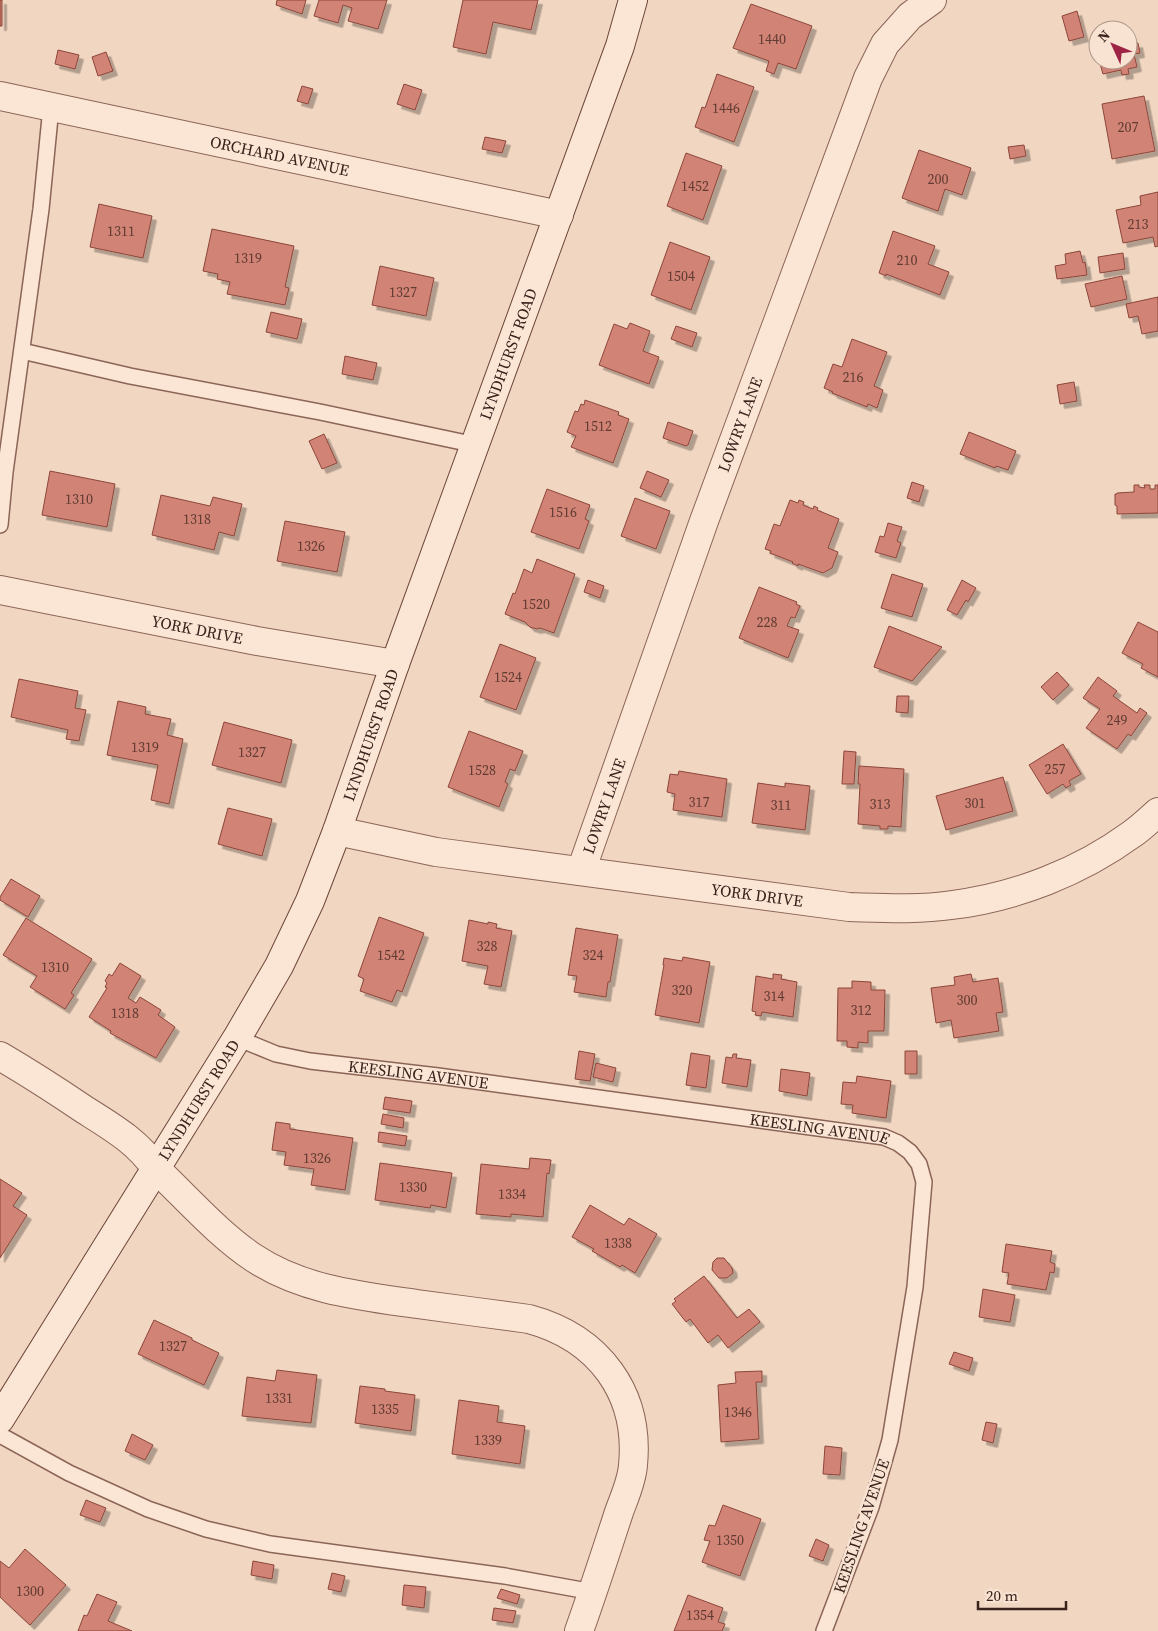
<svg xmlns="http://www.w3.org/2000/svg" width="1158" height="1631" font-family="'Source Serif 4',serif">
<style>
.building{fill:#d18374;stroke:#8c463b;filter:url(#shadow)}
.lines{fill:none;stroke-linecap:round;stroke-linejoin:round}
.lane-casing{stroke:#8b6557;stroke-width:18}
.street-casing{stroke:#8b6557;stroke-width:30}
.secondary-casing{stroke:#6d473a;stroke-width:30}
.lane{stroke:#fbe5d5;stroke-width:15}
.street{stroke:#fbe5d5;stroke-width:28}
.secondary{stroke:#fbe5d5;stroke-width:28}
.labels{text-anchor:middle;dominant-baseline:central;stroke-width:5;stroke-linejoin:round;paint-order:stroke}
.number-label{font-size:14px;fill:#603b32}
.street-label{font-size:16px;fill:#3a231c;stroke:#f8e2d1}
</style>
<defs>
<filter id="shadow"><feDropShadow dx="4.5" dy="4.5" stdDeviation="0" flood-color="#0004"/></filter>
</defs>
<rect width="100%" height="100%" fill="#f1d6c1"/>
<path class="building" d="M0,0H2V26H0Z
M277,0H306L302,14L276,5Z
M319,0H387L378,29L348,21L352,8L343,5L338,23L314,16Z
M463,0H538L531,30L493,22L486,54L453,47Z
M751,4L812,26L796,69L778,63L774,74L766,71L769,61L733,48Z
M1077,11L1084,37L1069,41L1062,16Z
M1128,33H1130L1132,44L1138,43L1140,53L1134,54L1137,67L1128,69L1129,74L1122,75L1121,70L1103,74L1099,60H1128Z
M1095,40H1098V55Z
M58,50L79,55L75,69L55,64Z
M106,52L113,71L98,76L92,57Z
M717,74L754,87L734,142L695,127L702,107L705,108Z
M404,84L422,90L415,110L397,104Z
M302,86L313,89L308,104L297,101Z
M1144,96L1155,151L1112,159L1102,104Z
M485,137L506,141L502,153L482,149Z
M1024,145L1026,156L1010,159L1008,147Z
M919,150L971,168L962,195L945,189L938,211L902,198Z
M686,153L722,166L703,220L667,206Z
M1158,192V246L1155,247L1153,237L1123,243L1116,210L1141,205L1140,196Z
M99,204L152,216L143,258L90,247Z
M212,229L294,246L285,287L289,288L285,305L227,294L230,282L217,279L218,274L203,271Z
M893,231L935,246L928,264L949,272L940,295L886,274V276L879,273Z
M670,242L710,257L691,310L651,295Z
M1080,251L1083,263L1085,262L1087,275L1057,279L1055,266L1066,264L1065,254Z
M1123,253L1125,269L1100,273L1098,257Z
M380,266L434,278L426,316L372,305Z
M1122,276L1127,299L1091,307L1085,284Z
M1158,297V331L1142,334L1138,316L1129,318L1126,304Z
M271,312L302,319L297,339L266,332Z
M630,323L650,331L643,351L659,357L649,384L599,365L614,324L627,329Z
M676,326L697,333L692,347L671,339Z
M852,339L887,352L874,386L883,390L877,408L868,404L867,407L832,393L833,392L824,388L833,364L842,367Z
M345,356L377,363L373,380L342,374Z
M1074,382L1077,401L1060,404L1057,385Z
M585,400L619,412L618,415L629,419L613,463L571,447L576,436L567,432L575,411L578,412L581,404L584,405Z
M668,422L693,431L688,445L686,446L663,438Z
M969,432L1016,451L1008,470L996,466L995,468L960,454Z
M324,434L337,463L322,469L309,441Z
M50,471L115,484L107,527L42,515Z
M647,471L669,480L661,497L640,488Z
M912,482L924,486L919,502L907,498Z
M1134,485H1139V487L1145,488L1144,485H1150V489H1155V485H1158V513L1117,514V506L1115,505V494H1117V493L1134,492Z
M547,489L590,505L585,519L589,521L579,549L531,532Z
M161,495L210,506L213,497L242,504L234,536L219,532L214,550L152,535Z
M635,498L670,511L656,549L621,536Z
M790,500L798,503L799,500L804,502L803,505L813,509L814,506L818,508L817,510L839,519L828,548L838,552L832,568L823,573L798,564V566L792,563L793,562L770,553L771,551L765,549L774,524L780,526Z
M285,521L345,532L337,572L277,561Z
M888,523L902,527L897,541L901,543L896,558L875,552L880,536L884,537Z
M537,559L575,574L554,633L540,628L537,629L530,627L525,622L505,614L513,593L515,594L524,569L532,573Z
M892,574L923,584L912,617L881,608Z
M588,580L604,586L600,598L584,592Z
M962,580L976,588L968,602L966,600L957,615L947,610Z
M759,587L797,602L796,604L800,606L795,618L791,617L787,626L799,630L788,658L739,638Z
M1138,622L1158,632V677L1141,668L1143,664L1122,653Z
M889,626L942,647L912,681L874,667Z
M500,644L536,658L516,710L480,697Z
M1057,672L1069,685L1053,700L1041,687Z
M1098,677L1117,691L1113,696L1137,713L1140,708L1147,713L1131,736L1128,734L1117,749L1086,728L1100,709L1083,698Z
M19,679L78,691L75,708L86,710L79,741L66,739L68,730L11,717Z
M897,696H909L908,713L896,712Z
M118,701L146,707L145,714L171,719L167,735L183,739L169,804L151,800L158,765L107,755Z
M224,722L292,740L281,783L212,765Z
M469,731L523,751L515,771L510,769L505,782L508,784L499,807L448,787Z
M1063,744L1081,774L1069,781L1071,785L1066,788L1063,784L1047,794L1029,765Z
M844,751L856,752L854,784H842Z
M859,766L904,769L901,827L888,826V829H880V826L858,824L860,784H858Z
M679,771L727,779L722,817L673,810L675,794L667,792L670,774L678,775Z
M1003,777L1013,811L946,830L936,796Z
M758,783L785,787V783L810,786L805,830L752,823Z
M228,808L272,819L262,856L218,844Z
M11,879L40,896L28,917L0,900V897Z
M379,917L424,933L402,992L397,990L392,1002L360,991L364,979L358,976Z
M26,918L92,959L71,993L74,995L65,1009L30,987L37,976L3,955Z
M469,920L488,924V922L497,924L496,928L512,931L501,987L484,984L488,966L462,961Z
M576,928L618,935L610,982H608L606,997L574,992L577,976L568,975Z
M683,957L710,962L699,1023L655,1015L664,965H663L664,958L682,961Z
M120,963L141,976L128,998L136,1003L140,997L161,1010L158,1015L175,1027L156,1058L110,1033L111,1031L89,1017L107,988L105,987L107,983L105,981L109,974L112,976Z
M773,974L782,975L781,979L797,982L793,1017L762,1012L761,1016L755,1015L756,1012L752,1011L756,976L773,979Z
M971,974L973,982L998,978L1003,1012L996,1013L999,1031L954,1038L951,1020L936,1023L931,988L955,985L954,977Z
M852,981L871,982V990H885L884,1031H868V1043L858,1042V1048L847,1047V1041H837L838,988H852Z
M579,1051L595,1054L590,1081L575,1079Z
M905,1051H917V1074H905Z
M691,1053L710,1056L706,1088L686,1085Z
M733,1054H737L736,1058L751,1060L747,1087L722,1083L726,1057L732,1058Z
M596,1063L616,1068L613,1082L593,1077Z
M781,1069L810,1073L807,1096L779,1091Z
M857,1076L891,1081L886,1118L852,1113L853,1105L841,1104L843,1082L856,1083Z
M385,1097L412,1101L410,1113L383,1109Z
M383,1114L404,1118L403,1128L381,1124Z
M276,1122L290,1124V1129L353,1138L345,1190L311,1185L314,1169L284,1165L286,1152L272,1150Z
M379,1132L407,1136L405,1146L378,1142Z
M530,1158L551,1160L549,1174L547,1173L543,1217L511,1214V1217L476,1214L481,1164L529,1169Z
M380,1163L452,1173L446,1208L431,1205L430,1208L375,1200Z
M0,1179L22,1193L13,1206L27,1215L0,1258Z
M590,1205L624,1225L629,1218L657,1234L635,1273L622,1265L620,1267L592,1251L594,1249L572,1237Z
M1006,1244L1052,1251L1050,1262L1055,1264L1054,1273L1050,1272L1046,1290L1007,1284L1009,1273L1002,1272Z
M717,1258H724L732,1268L733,1273L727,1278H719L712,1270L713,1262Z
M704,1276L737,1318L749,1309L760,1322L728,1348L718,1335L708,1343L690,1319L686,1322L672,1304L676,1301L674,1299Z
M983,1289L1015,1295L1010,1322L979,1317Z
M154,1320L192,1338V1340L219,1353L204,1385L138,1354Z
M954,1352L973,1358L969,1371L949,1364Z
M277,1370L317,1375L311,1423L242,1416L247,1377L275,1381Z
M762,1371V1382H756L759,1439L721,1442L718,1385L736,1383L735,1372Z
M360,1386L385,1389V1391L415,1395L411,1431L355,1423Z
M459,1400L499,1406L497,1422L525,1426L520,1464L452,1454Z
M986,1422L997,1424L993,1443L982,1440Z
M132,1434L153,1445L145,1460L125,1451Z
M825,1446L842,1448L840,1475L823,1474Z
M86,1500L106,1508L100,1522L80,1515Z
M723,1505L761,1519L740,1576L702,1562L710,1541L704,1540L709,1525L715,1526Z
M816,1539L829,1545L823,1561L809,1556Z
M25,1549L66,1585L30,1625L0,1597V1561L9,1568Z
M253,1561L274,1565L272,1579L251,1575Z
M332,1573L345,1576L341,1592L328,1589Z
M404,1585L426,1587L424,1608L402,1605Z
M501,1589L520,1595L517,1604L497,1598Z
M97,1594L117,1602L108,1621L132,1631H78L84,1615L87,1616Z
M688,1595L723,1608L718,1622L725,1624L722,1631H674Z
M494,1608L516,1611L513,1623L492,1620Z"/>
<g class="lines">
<g class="lane-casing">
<g id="lane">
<path d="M22,351L130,376L320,412L476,445"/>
<path d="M0,525L5,472L41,209L51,107"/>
<path id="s1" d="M237,1038L276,1054L310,1061L438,1076L884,1137L898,1143L910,1152L919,1164L924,1182L915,1287L890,1440L871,1507L824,1631"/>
<path d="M0,1435L69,1473L148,1509L206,1529L270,1544L505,1576L593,1592"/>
</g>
</g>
<g class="street-casing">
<g id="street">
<path id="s2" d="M0,96L559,215"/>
<path id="s3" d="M0,590L257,641L395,664"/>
<path id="s4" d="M337,831L436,852L849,907C884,908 918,910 952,905C1016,897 1080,872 1132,834C1141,828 1149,820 1158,812"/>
<path id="s5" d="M581,871L704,521L868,78L885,44L910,16L932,0"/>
<path d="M0,1056C29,1073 57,1091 85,1110C112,1127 138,1142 156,1169C188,1199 218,1234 254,1258C302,1290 361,1296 417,1304C454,1309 492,1314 529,1319C599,1338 640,1393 633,1465C632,1481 624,1498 619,1512C606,1552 593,1592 579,1631"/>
</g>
</g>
<g class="secondary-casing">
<g id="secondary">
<path id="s6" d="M0,1419L237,1038L279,966L310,901L337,831L395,664L620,46L633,0"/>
</g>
</g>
<use href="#lane" class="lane"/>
<use href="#street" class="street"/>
<use href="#secondary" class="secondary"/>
</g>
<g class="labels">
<g class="number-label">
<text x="772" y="39">1440</text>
<text x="726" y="108">1446</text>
<text x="1128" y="127">207</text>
<text x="938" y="179">200</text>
<text x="695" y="186">1452</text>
<text x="1138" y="224">213</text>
<text x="121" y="231">1311</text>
<text x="248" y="258">1319</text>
<text x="907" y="260">210</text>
<text x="681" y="276">1504</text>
<text x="403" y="292">1327</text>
<text x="853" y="377">216</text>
<text x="598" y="426">1512</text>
<text x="79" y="499">1310</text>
<text x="563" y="512">1516</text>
<text x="197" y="519">1318</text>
<text x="311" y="546">1326</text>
<text x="536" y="604">1520</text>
<text x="767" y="622">228</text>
<text x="508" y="677">1524</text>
<text x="1117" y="720">249</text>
<text x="145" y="747">1319</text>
<text x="252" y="752">1327</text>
<text x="1055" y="769">257</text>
<text x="482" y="770">1528</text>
<text x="699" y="802">317</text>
<text x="975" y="803">301</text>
<text x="880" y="804">313</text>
<text x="781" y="805">311</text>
<text x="487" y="946">328</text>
<text x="391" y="955">1542</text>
<text x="593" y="955">324</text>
<text x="55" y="967">1310</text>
<text x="682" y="990">320</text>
<text x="774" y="996">314</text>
<text x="967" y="1000">300</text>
<text x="861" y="1010">312</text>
<text x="125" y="1013">1318</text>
<text x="317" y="1158">1326</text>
<text x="413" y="1187">1330</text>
<text x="512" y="1194">1334</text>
<text x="618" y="1243">1338</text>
<text x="173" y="1346">1327</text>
<text x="279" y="1398">1331</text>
<text x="385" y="1409">1335</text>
<text x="738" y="1412">1346</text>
<text x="488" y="1440">1339</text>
<text x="730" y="1540">1350</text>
<text x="30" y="1591">1300</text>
<text x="700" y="1615">1354</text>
</g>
<g class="street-label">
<text stroke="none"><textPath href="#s2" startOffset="286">ORCHARD AVENUE</textPath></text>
<text stroke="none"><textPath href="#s6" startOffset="1186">LYNDHURST ROAD</textPath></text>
<text stroke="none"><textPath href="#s5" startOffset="474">LOWRY LANE</textPath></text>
<text stroke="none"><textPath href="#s3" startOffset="201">YORK DRIVE</textPath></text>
<text stroke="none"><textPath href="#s6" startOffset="781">LYNDHURST ROAD</textPath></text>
<text stroke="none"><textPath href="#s5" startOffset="69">LOWRY LANE</textPath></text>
<text stroke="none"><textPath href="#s4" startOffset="425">YORK DRIVE</textPath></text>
<text stroke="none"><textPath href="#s1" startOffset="186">KEESLING AVENUE</textPath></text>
<text stroke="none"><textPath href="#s6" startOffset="376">LYNDHURST ROAD</textPath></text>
<text stroke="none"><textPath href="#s1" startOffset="591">KEESLING AVENUE</textPath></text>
<text transform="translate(861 1526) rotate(-71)">KEESLING AVENUE</text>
</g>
</g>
<g transform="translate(1113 45) rotate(314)"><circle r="24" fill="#f8e2d1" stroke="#ac9689"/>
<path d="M0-4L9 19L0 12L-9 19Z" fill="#9e2344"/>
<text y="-8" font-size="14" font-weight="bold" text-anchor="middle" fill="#3a231c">N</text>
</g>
<path d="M978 1601v8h88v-8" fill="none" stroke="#3a231c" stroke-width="2.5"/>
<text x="986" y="1601" font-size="15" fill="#3a231c" stroke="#f8e2d1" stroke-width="4" paint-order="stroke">20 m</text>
</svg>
